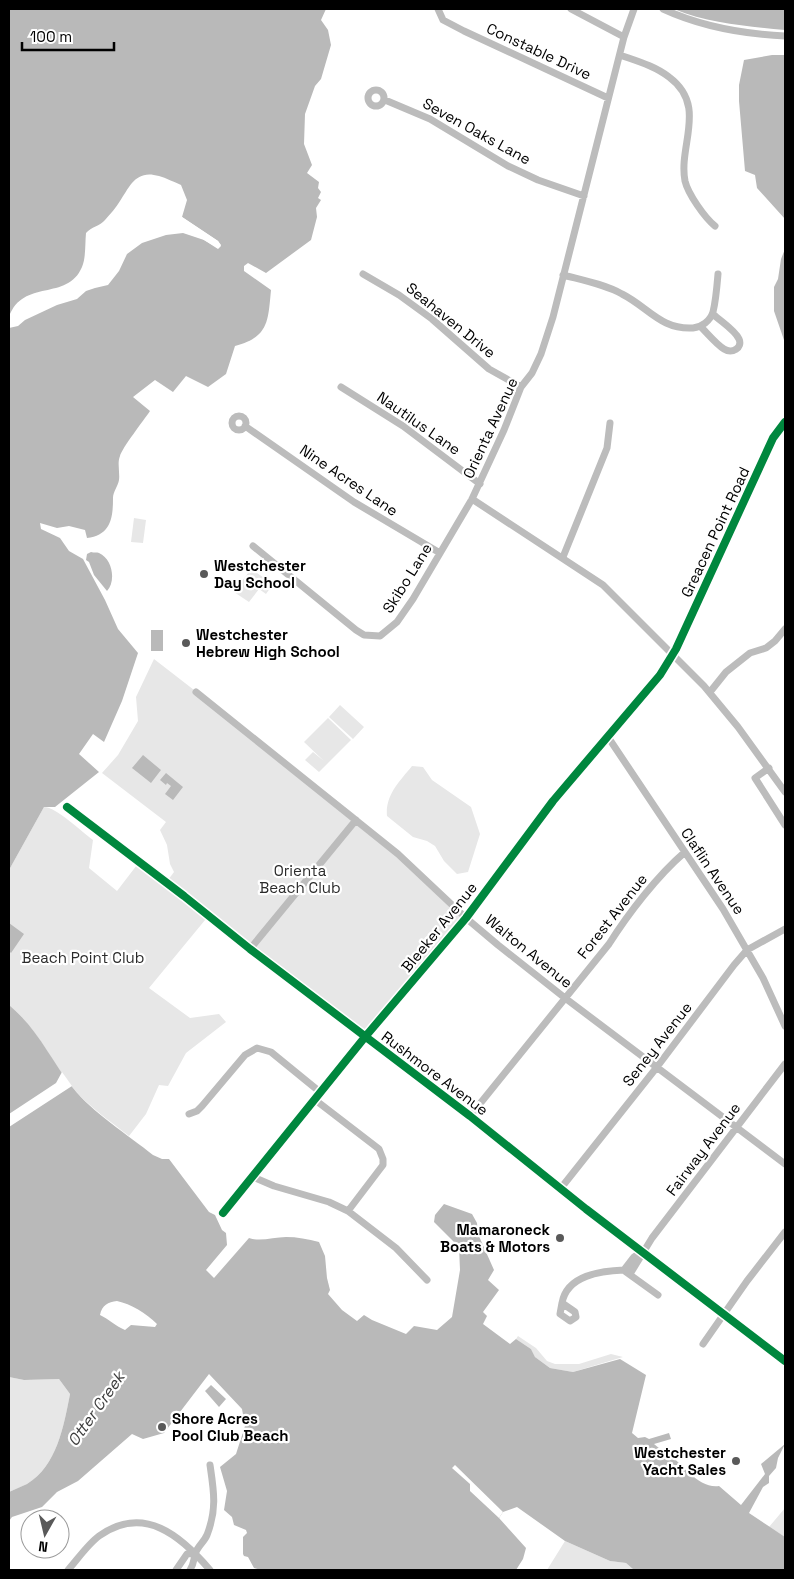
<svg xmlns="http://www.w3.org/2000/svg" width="794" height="1579" font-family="'Space Grotesk',sans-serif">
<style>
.green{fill:#e7e7e7}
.water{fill:#b9b9b9;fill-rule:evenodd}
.pier{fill:#fff}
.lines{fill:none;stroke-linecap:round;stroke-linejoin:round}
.minor{stroke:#bcbcbc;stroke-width:7}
.cycleway-casing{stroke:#fff;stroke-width:11}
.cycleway{stroke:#00873e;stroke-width:8}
.poi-dot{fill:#595959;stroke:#fff;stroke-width:2}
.labels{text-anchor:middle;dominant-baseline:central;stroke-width:4.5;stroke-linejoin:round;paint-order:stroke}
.street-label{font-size:15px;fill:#000;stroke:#fff}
.poi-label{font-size:15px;font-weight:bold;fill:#000;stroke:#fff;text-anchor:start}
.park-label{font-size:15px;fill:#2b2b2b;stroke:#fff}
.water-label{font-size:16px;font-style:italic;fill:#3c3c3c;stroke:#fff}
</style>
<rect width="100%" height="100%" fill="#fff"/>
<path class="green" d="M134,518L146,520L143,543L131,542Z
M251,569L273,584L266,594L259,589L249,602L234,592Z
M154,659L354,814L464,916L365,1035L210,914L149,988L190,1018L219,1014L226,1022L186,1053L168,1086L159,1085L146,1114L129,1136C110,1121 89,1107 73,1088C49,1059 39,1030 9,1005V870L44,807C56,807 82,832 93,840L89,868L117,891L140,861L168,880L174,872L170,864L167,845L160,830L166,822L102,773L118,755L138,721L136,697Z
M340,705L364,727L353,739L329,717Z
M328,718L351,740L319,772L305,760L313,752L324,761L304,742Z
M412,766L423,767L432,780L471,807L480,834L468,872L457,874L444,861L435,846L427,841L413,837L387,816C385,795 400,781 412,766Z
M518,1336L536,1348L547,1361L555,1364H579L611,1354L623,1357L573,1372L550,1368L535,1357L531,1349L516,1339Z
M9,1377L24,1380L59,1379L70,1394C64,1425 57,1466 27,1484C22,1487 15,1489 9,1492Z
M785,1508V1537L769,1527Z
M565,1541L610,1561L626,1563L634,1570H547Z"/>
<path class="water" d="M9,9H326L321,20L328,30L331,45L321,79L315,86L305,114L304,144L312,165L307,173L319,182L318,188L321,192L318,198L321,200L316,208L317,217L311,240L266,273L248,263L244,266V271L271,290C268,321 269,337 235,346L226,374L208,387L186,376L173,392L155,380L133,397L150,411C144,420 122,448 120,456C117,463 120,472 119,480C118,486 113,492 113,498C113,518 111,535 87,538L85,530L69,526L57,528L40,523L41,529L60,538L69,551L83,559L105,600L118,629L138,653L122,701L104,742L93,734L79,754L99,772L55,807H44L9,870V328L18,326L25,320L57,305L77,299L86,291L95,288L108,285L119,271L127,254L142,243L166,235L183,233L204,240L218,248L221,245L218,241L182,217L187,200L181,185C174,182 166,178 159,176C136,169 130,186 120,201C116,208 110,214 105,220C100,226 91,227 86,233C85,243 86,258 82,267C67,302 23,278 9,317Z
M674,9H785V30C747,26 710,24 674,9Z
M772,55H785V219L757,188L755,175L745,171L739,101V85L744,60Z
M785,249V343L774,311V287L778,279L781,259Z
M91,552C94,553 97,552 99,553C113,559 116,582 107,591L94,575L89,562L86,560L87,554Z
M151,630H163V651H151Z
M143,755L161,770L151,783L132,768Z
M166,773L183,787L173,800L165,794L171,786L167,783L166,785L160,780Z
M9,923L24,934L11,953L9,951Z
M9,1005C38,1029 50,1059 73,1088C92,1112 128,1135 153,1155L162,1159H169L209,1212L215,1215L222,1230L226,1233L227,1245L206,1270L214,1278L249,1238C260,1242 274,1237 286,1237C297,1237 308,1239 319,1242L325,1256L327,1278L330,1290L328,1294L342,1310L357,1321L364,1315L372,1320L406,1334L414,1326L437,1330L452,1317L460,1270L459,1247L434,1222L435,1215L444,1204L472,1214L477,1223L478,1234L494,1270L488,1280L499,1290L483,1312L487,1316L483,1324L510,1344L516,1339L531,1349L535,1357L550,1368L573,1372L620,1359L646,1375L632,1433L638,1438L645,1437L649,1439L669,1433L671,1439L654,1444L665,1453L667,1451C681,1464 699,1489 719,1486L741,1505L765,1474L761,1464L785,1444L778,1458L776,1468L769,1476V1483L763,1487L749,1513L785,1537V1570H634L626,1563L610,1561L565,1541L517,1507L503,1512L499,1518L526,1548L523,1559L516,1570H261L254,1568L248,1557L244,1556L243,1554V1537L247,1533L246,1530L234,1525L232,1517L224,1510L227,1491L220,1467L236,1454L245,1426L242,1409L209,1374L164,1433L143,1439L132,1434L78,1481L57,1492L42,1507L12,1517L9,1521V1492C15,1489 21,1487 27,1484C57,1466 64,1425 70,1394L59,1379L24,1380L9,1377ZM117,1301C131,1304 146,1313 157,1324L155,1327L131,1325L125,1330C115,1326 109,1319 100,1315C102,1305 108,1302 117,1301Z
M211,1385L226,1399L219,1407L205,1391Z"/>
<path class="pier" d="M180,213L182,217L218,241L221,246L218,249L204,240L198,235L218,245L180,219Z
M62,1072L72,1086L9,1127V1114L56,1083Z
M455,1465L503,1512L499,1518L470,1491V1484L452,1468Z"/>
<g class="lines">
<path class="minor" d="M438,9L443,20L464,31L608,98
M571,9L624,37
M663,9C702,27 743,34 785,36
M620,55C637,61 655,66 669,77C708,106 678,145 685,181C688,194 705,218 715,226
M368 98a8 8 0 1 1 16 0a8 8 0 1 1-16 0Z
M385,100L430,119L508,166L538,180L584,196
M363,274L399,295L432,319L489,369L521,387
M563,275C582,280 604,284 622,294C648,307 661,330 693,328C702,327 710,321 713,312C716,300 717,286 718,274
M701,327C708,334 716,344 724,349C732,354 743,348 739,339C735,330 720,321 713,314
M341,387L403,426L480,484
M232 423a7 7 0 1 1 14 0a7 7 0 1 1-14 0Z
M245,426L354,502L440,553
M472,499L603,585L704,686L738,727L785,792
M253,546L356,630L364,635L380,636L397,622L413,599L472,499L504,430L521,387L532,373L541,354L553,317L624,37L634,9
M563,557L607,448L610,423
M196,692L398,854L466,918L498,945L565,998L785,1164
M710,692L726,672L750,653L766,648L775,641L785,629
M608,737L723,909L763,978L785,1026
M769,768L755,778L785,825
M67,807L184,896L250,949L470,1116L586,1209L785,1361
M250,949L356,820
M314,1099L379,1149L383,1159V1165L348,1211
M189,1114L197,1111L202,1106L245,1055L257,1048L271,1052L320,1092
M470,1116L609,944C628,914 657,876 685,852
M253,1177L274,1186L329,1202L348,1211L396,1248L427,1280
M561,1188L657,1067L734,965L747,950L785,929
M223,1213L365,1037L466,918L553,801L660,675L676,649L773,438L785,422
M626,1272L658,1295
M630,1274L652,1238L785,1064
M562,1303C567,1275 601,1271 624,1270L634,1257L642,1251
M562,1303L575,1312L576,1317L570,1321L560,1314Z
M703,1344L747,1281L785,1232
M68,1570C77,1560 88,1544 99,1536C144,1504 181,1536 210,1570
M176,1570L187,1554L195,1553
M190,1570C195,1562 193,1559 196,1552C198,1546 204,1542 207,1535C217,1509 214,1492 210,1465"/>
<g class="cycleway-casing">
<path id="cycleway" d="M67,807L184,896L250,949L470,1116L586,1209L785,1361
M223,1213L365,1037L466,918L553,801L660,675L676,649L773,438L785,422"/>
</g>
<use href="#cycleway" class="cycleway"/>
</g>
<g class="poi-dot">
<circle cx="204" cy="574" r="5"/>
<circle cx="186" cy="643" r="5"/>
<circle cx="560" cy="1238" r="5"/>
<circle cx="162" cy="1427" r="5"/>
<circle cx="736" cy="1461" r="5"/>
</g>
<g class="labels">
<g class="street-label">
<text transform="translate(539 51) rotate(25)">Constable Drive</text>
<text transform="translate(477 131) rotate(29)">Seven Oaks Lane</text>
<text transform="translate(451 320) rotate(39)">Seahaven Drive</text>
<text transform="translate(419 423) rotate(35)">Nautilus Lane</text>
<text transform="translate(490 428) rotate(-65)">Orienta Avenue</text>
<text transform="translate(349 480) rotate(34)">Nine Acres Lane</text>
<text transform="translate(715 532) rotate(-65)">Greacen Point Road</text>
<text transform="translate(407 578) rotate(-58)">Skibo Lane</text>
<text transform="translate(713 871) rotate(56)">Claflin Avenue</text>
<text transform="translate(612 916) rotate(-52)">Forest Avenue</text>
<text transform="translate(439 927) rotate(-51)">Bleeker Avenue</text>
<text transform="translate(529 951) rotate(39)">Walton Avenue</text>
<text transform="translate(657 1044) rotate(-52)">Seney Avenue</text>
<text transform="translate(435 1073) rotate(37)">Rushmore Avenue</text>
<text transform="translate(703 1149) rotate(-53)">Fairway Avenue</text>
</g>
<g class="poi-label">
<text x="214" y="565">Westchester<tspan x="214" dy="17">Day School</tspan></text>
<text x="196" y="634">Westchester<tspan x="196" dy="17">Hebrew High School</tspan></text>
<text x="550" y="1229" text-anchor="end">Mamaroneck<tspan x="550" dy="17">Boats &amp; Motors</tspan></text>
<text x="172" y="1418">Shore Acres<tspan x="172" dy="17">Pool Club Beach</tspan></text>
<text x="726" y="1452" text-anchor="end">Westchester<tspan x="726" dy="17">Yacht Sales</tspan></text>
</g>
<g class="park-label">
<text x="300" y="870">Orienta<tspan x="300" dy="17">Beach Club</tspan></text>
<text x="83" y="957">Beach Point Club</text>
</g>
<g class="water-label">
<text transform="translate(96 1409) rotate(-55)">Otter Creek</text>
</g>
</g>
<rect width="794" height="1579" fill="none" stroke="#000000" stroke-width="20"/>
<g transform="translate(45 1534) rotate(188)"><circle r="24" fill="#ffffff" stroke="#999999"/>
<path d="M0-4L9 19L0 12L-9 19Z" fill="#595959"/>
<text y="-8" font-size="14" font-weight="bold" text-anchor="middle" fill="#000000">N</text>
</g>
<path d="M22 42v8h92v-8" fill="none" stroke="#000000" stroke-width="2.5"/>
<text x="30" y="42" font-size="15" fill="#000000" stroke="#ffffff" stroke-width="4" paint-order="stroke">100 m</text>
</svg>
